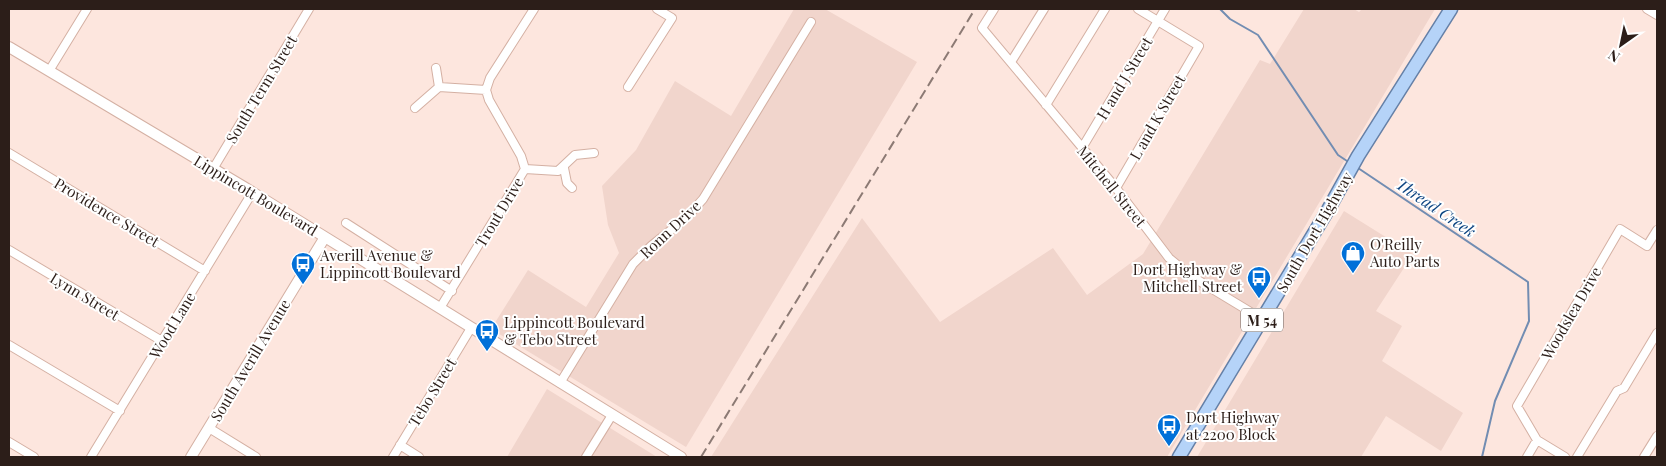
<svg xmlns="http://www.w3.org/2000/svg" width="1666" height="466" font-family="'Playfair Display',serif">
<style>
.built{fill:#f1d5cc}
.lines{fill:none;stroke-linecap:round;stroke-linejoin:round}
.stream{stroke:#728db2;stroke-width:2}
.minor-casing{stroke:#d4b0a3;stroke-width:10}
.tertiary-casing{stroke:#d4b0a3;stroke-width:12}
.primary-casing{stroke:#6580a7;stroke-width:15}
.minor{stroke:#fff;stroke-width:8}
.tertiary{stroke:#fff;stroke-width:10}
.primary{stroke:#b5d3f8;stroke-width:12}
.rail{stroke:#8c7a74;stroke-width:2;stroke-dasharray:10 5;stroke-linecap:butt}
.labels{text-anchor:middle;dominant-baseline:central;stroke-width:4;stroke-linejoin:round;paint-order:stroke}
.shield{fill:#fff;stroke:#6b625e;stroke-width:1}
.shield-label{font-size:14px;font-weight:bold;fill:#2c1e19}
.street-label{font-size:15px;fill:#2c1e19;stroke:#fff}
.poi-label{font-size:15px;fill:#2c1e19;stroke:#fff;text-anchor:start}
.water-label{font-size:16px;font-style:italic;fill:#0e4582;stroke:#fff}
</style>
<rect width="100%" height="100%" fill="#fde6de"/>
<path class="built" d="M794,9H825L917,62L686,447L491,329L528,270L586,307L619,253L608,225L602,186L636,150L675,81L731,116Z
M1304,9H1354L1359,12L1362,9H1435L1167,457H711L862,218L940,322L1053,248L1087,295L1143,254L1260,60L1270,64Z
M1344,211L1413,254L1376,311L1402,326L1382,361L1463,413L1441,451L1386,416L1361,457H1197Z
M547,389L657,457H507Z"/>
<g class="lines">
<path class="stream" d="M1220,9L1230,19L1258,35L1338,155L1350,163
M1358,168L1528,282L1529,321L1495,401L1482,457"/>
<g class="minor-casing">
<path id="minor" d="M994,9L982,28L1116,188L1169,258L1191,276L1262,319
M1647,9L1657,15
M1011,62L1044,9
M436,68L439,87
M49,71L87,9
M439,87L486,90
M628,87L672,18L657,9
M1046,105L1105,9
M415,108L439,87
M1082,148L1165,9
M9,153L205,271
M564,168L567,183L572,188
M213,169L309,9
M525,169L558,171L575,155L594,153
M1116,188L1199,46L1138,9
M346,223L452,291
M9,250L162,341
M440,308L525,169L521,156L489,100L486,90L490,78L534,9
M9,345L120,411
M560,383L633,264L651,246L686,218L703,199L811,22
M209,428L256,457
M9,442L34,457
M400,445L419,457
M91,457L252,193
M393,457L471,328
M586,457L612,415
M1527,457L1537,440
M1565,457L1537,440L1517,406L1620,229L1647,246L1657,230
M1577,457L1617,391L1624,388L1657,333
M1644,457L1657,436"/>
</g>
<g class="tertiary-casing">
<path id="tertiary" d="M9,47L244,187L681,457
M191,457L325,237"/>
</g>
<g class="primary-casing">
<path id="primary" d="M1179,457L1328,210L1358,156L1451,9"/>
</g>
<use href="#minor" class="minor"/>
<use href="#tertiary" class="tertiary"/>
<use href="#primary" class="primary"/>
<path class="rail" d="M701,457L975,9"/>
</g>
<defs>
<g id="shop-pin" transform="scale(1.25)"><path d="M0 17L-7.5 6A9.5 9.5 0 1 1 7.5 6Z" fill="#0170d8" stroke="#fff"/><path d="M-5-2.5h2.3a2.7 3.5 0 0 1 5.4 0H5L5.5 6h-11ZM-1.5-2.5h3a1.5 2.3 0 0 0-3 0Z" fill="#fff"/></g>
<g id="bus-pin" transform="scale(1.25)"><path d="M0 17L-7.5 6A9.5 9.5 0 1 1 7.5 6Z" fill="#0170d8" stroke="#fff"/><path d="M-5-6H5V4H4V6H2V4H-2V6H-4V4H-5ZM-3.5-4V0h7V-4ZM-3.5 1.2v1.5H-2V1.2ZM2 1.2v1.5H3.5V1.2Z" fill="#fff"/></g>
</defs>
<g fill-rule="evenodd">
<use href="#shop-pin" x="1353" y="253"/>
<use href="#bus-pin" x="303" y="264"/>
<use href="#bus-pin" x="1259" y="278"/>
<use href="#bus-pin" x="487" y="331"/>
<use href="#bus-pin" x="1169" y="426"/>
</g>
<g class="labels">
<rect class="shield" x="1241" y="308.5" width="42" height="23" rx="4"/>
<g class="shield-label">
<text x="1262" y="320">M 54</text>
</g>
<g class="street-label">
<text transform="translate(1124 78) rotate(-59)">H and J Street</text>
<text transform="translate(261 89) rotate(-59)">South Term Street</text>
<text transform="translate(1157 117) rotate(-60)">L and K Street</text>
<text transform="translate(1112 186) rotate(51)">Mitchell Street</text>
<text transform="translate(256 195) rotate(31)">Lippincott Boulevard</text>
<text transform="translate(107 212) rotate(31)">Providence Street</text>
<text transform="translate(499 212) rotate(-59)">Trout Drive</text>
<text transform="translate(670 229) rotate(-43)">Ronn Drive</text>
<text transform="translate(1314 232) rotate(-60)">South Dort Highway</text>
<text transform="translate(85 296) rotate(31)">Lynn Street</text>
<text transform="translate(1571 313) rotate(-60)">Woodslea Drive</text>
<text transform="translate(172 325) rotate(-59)">Wood Lane</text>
<text transform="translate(250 360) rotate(-59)">South Averill Avenue</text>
<text transform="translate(432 392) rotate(-59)">Tebo Street</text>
</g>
<g class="poi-label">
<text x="1370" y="244">O'Reilly<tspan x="1370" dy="17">Auto Parts</tspan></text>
<text x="320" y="255">Averill Avenue &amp;<tspan x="320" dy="17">Lippincott Boulevard</tspan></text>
<text x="1242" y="269" text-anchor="end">Dort Highway &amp;<tspan x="1242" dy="17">Mitchell Street</tspan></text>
<text x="504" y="322">Lippincott Boulevard<tspan x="504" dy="17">&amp; Tebo Street</tspan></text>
<text x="1186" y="417">Dort Highway<tspan x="1186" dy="17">at 2200 Block</tspan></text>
</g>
<g class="water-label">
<text transform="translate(1436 207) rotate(34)">Thread Creek</text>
</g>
</g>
<rect width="1666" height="466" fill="none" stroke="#2c1e19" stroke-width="20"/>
<g transform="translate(1621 45) rotate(213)" stroke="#ffffff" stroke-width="4" paint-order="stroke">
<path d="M0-4L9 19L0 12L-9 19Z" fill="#2c1e19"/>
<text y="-8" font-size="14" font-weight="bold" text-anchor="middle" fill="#2c1e19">N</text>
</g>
</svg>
